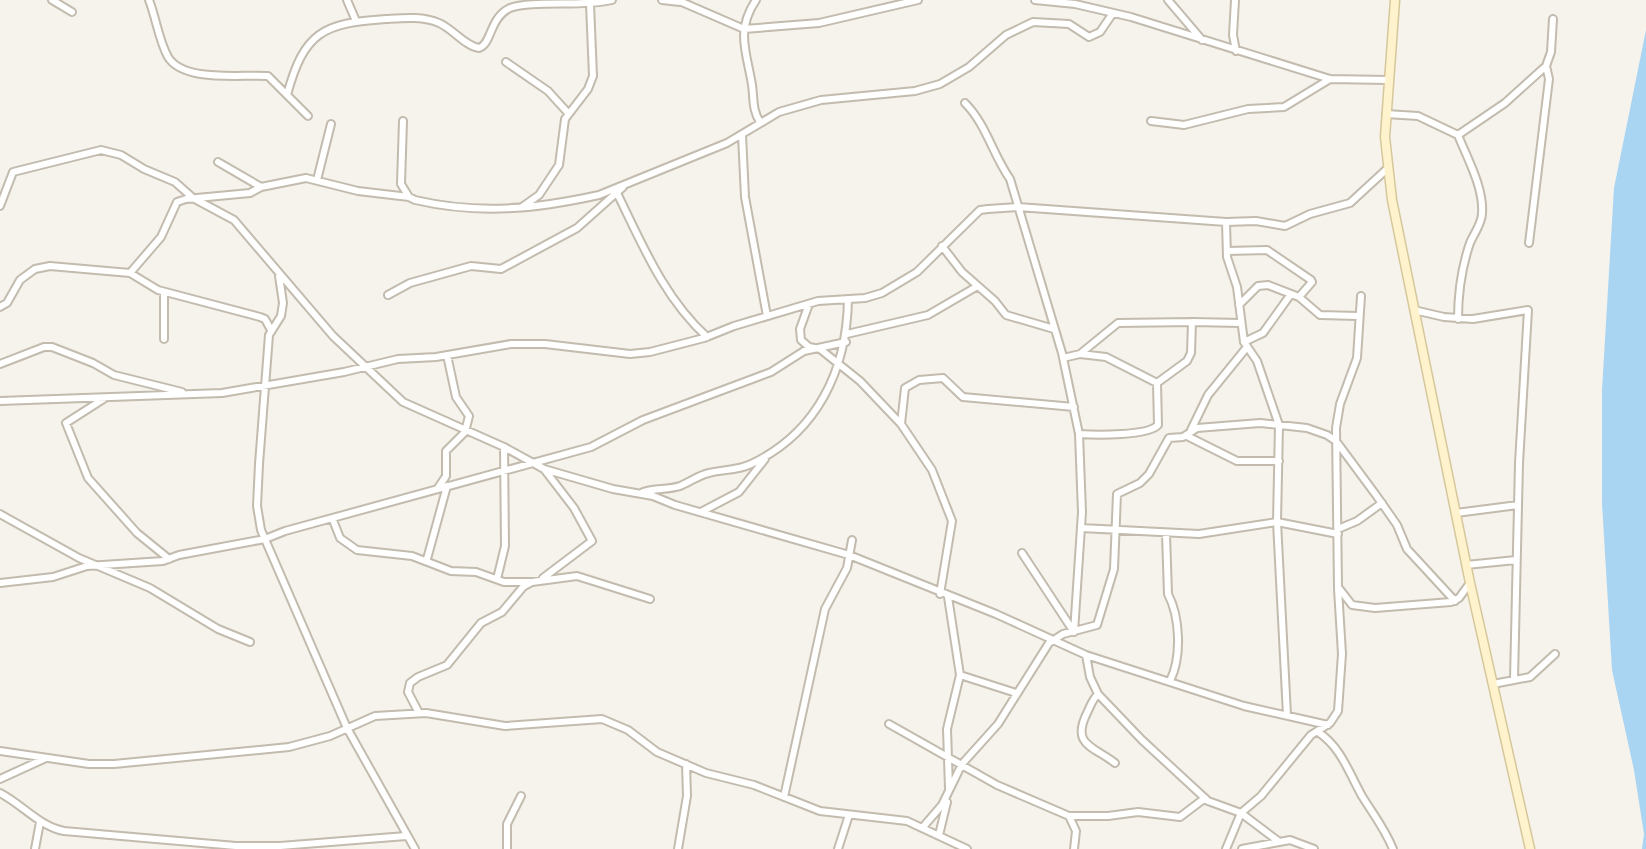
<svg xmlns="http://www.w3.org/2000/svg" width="1646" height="849" font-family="'Noto Sans',sans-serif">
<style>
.water{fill:#a9d4f2}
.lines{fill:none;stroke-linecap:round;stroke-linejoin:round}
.street-casing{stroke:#c2bbae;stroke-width:10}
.secondary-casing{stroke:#d6c79b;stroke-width:11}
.street{stroke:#fff;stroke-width:6}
.secondary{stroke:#fff3cd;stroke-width:8}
</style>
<rect width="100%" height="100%" fill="#f6f3ec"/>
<path class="water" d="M1646,30V849H1642L1644,834L1634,770L1612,670L1602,503V390L1614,188Z"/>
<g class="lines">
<g class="street-casing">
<path id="street" d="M52,0L72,12
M149,0C156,18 159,41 168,57C184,83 242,74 268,76L308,116
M347,0L356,21
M662,0L680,2
M677,0L744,29L819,23L918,0
M756,0C735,31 747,53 752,85C754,98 752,110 760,122
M1035,0L1075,4L1131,17L1330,79L1388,80
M1168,0L1202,40
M1235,0L1233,35L1236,51
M506,62L548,91L568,113
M287,95C304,32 323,23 386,19C403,18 423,16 439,23C453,29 465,46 479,48C492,44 489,18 510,8C533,0 583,7 612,0
M965,103C986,124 993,155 1010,179L1062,353L1079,434L1082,512L1074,632
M1386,114L1418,116L1458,135C1467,158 1484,188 1482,213C1482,224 1474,233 1470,243C1461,269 1458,292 1458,319
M403,121L401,184L409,197
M1151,121L1184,125L1248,109L1284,107L1330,79
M742,135L745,197L767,316
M1458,135L1505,103L1546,66L1551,52L1553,19
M218,162L261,187L306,178L358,191L409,197L415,200C480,215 535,209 599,195L727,143L779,112L821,100L915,91L940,84L969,67L1006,35L1033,22L1069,24L1089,37L1100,32L1113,13
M317,180L331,124
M617,193C642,244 664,298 707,337
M0,206L13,172L101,150L121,155L144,169L175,182L193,198L234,220L333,336L403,402L504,447L544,469L613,489L653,496L675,505L849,555L996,614L1086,655L1244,706L1328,725
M522,207L539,195L559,165L565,119L588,89L593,76L590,4
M1226,222L1227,257L1237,287L1244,342L1257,361L1279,425L1277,522L1287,715
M1529,243L1549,79L1546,66
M942,246L962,272L995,301L1006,315L1054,329
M1227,251L1267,250L1311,280L1312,282L1299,297
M130,273L161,237L177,202L186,199L250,193L261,187
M279,276L283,303L281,316L269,335L259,464L257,506L261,530L347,728L415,849
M388,295L410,283L471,266L501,269L577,228L623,187
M1361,296L1357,358L1340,404L1336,428L1338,587L1352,605L1375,608L1451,602L1459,598L1470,583
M809,304L800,329L801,340L809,347L820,349L860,381L901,424L932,470L952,521L940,594
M1239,305L1258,286L1268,285L1299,297L1320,315L1358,316
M0,307L7,303L20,280L35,269L50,266L130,273L158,290L260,317L265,319L271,330
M1414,310L1444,317L1473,319L1528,310L1519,463L1514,679
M847,334L928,315L976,287
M164,339V292
M1244,342L1263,333L1291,294
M1063,358L1080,354L1118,323L1192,322
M0,364L44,347H52L93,363L114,375L182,392
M1157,383L1187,361L1191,353L1192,322L1241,323
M105,398L66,423L88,478L137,533L169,559
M0,401L222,393L344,372L398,359L436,357L511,344H545L630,354L650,352L704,338L734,326L818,301L865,298L882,293L917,272L980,210L988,209L1018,207L1226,222L1256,221L1285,226L1310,214L1350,203L1388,168
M901,424L905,388L919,380L943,378L963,397L1074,407
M1191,430L1208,395L1247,347
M1079,434C1096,435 1148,436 1158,425L1157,383L1106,357L1080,354
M1187,436L1237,461H1279
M438,488L446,476V451L465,432L469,416L456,397L447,355
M643,492C655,488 668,490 680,486C690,482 699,475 709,473C723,469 737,471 751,464C817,433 847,370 848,299
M701,512L739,492L765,459
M1456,513L1518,505
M0,514L79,558L150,588L218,629L250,642
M333,520L340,538L357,550L412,556L451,571L476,572L504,582H530
M1081,528L1199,534L1277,522L1338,534
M1338,529L1357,521L1382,503
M1166,534L1168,594C1180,617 1182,657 1170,681
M1022,553L1074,632
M427,559L447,486
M1466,565L1516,560
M543,578L592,541L574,508L544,469
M497,579L505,546L504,447
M0,583L53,577L87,566L163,561L179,555L265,539L285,531L591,447L643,420L771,372L804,351L846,342
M948,597L960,675L947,729L949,788
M1086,655L1090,677L1098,694L1142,740L1208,801L1241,813L1278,841
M960,675L1016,693
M1493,684L1530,677L1555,654
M1098,694C1092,700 1091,705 1087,713C1071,745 1093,746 1115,763
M419,713L408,692L410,683L418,677L447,665L481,623L502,612L523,587L532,582L577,576L650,599
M889,724L997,785L1069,816L1076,831L1074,849
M1318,732C1341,747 1349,773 1362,796C1373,814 1385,829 1393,849
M0,751L89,764H114L289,747L330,736L375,716L426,713L505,726L602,719L628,730L657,752L706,773L754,785L820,811L907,821L967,849
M0,779L46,758
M0,793C23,805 39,826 64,831L236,846H280L406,836
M784,797L825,609L847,568L852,540
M1069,816H1108L1138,812L1180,817L1205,798
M923,827L942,805L962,764L998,724L1049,643L1063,634L1097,625L1114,569L1117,494L1140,483L1149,474L1169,438L1183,437L1197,428L1260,423L1307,428L1327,435L1336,441L1376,495L1397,525L1407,549L1455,601
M939,835L947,802
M35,849L40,822
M507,849V824L521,796
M678,849L687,796L686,764
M838,849L849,815
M1226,849L1241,813L1261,796L1311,735L1330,723L1338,711L1342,654L1338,589
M1242,849L1290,840L1314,849"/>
</g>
<g class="secondary-casing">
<path id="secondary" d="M1395,0L1385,137L1392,200L1470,583L1530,849"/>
</g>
<use href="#street" class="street"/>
<use href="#secondary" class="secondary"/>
</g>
</svg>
